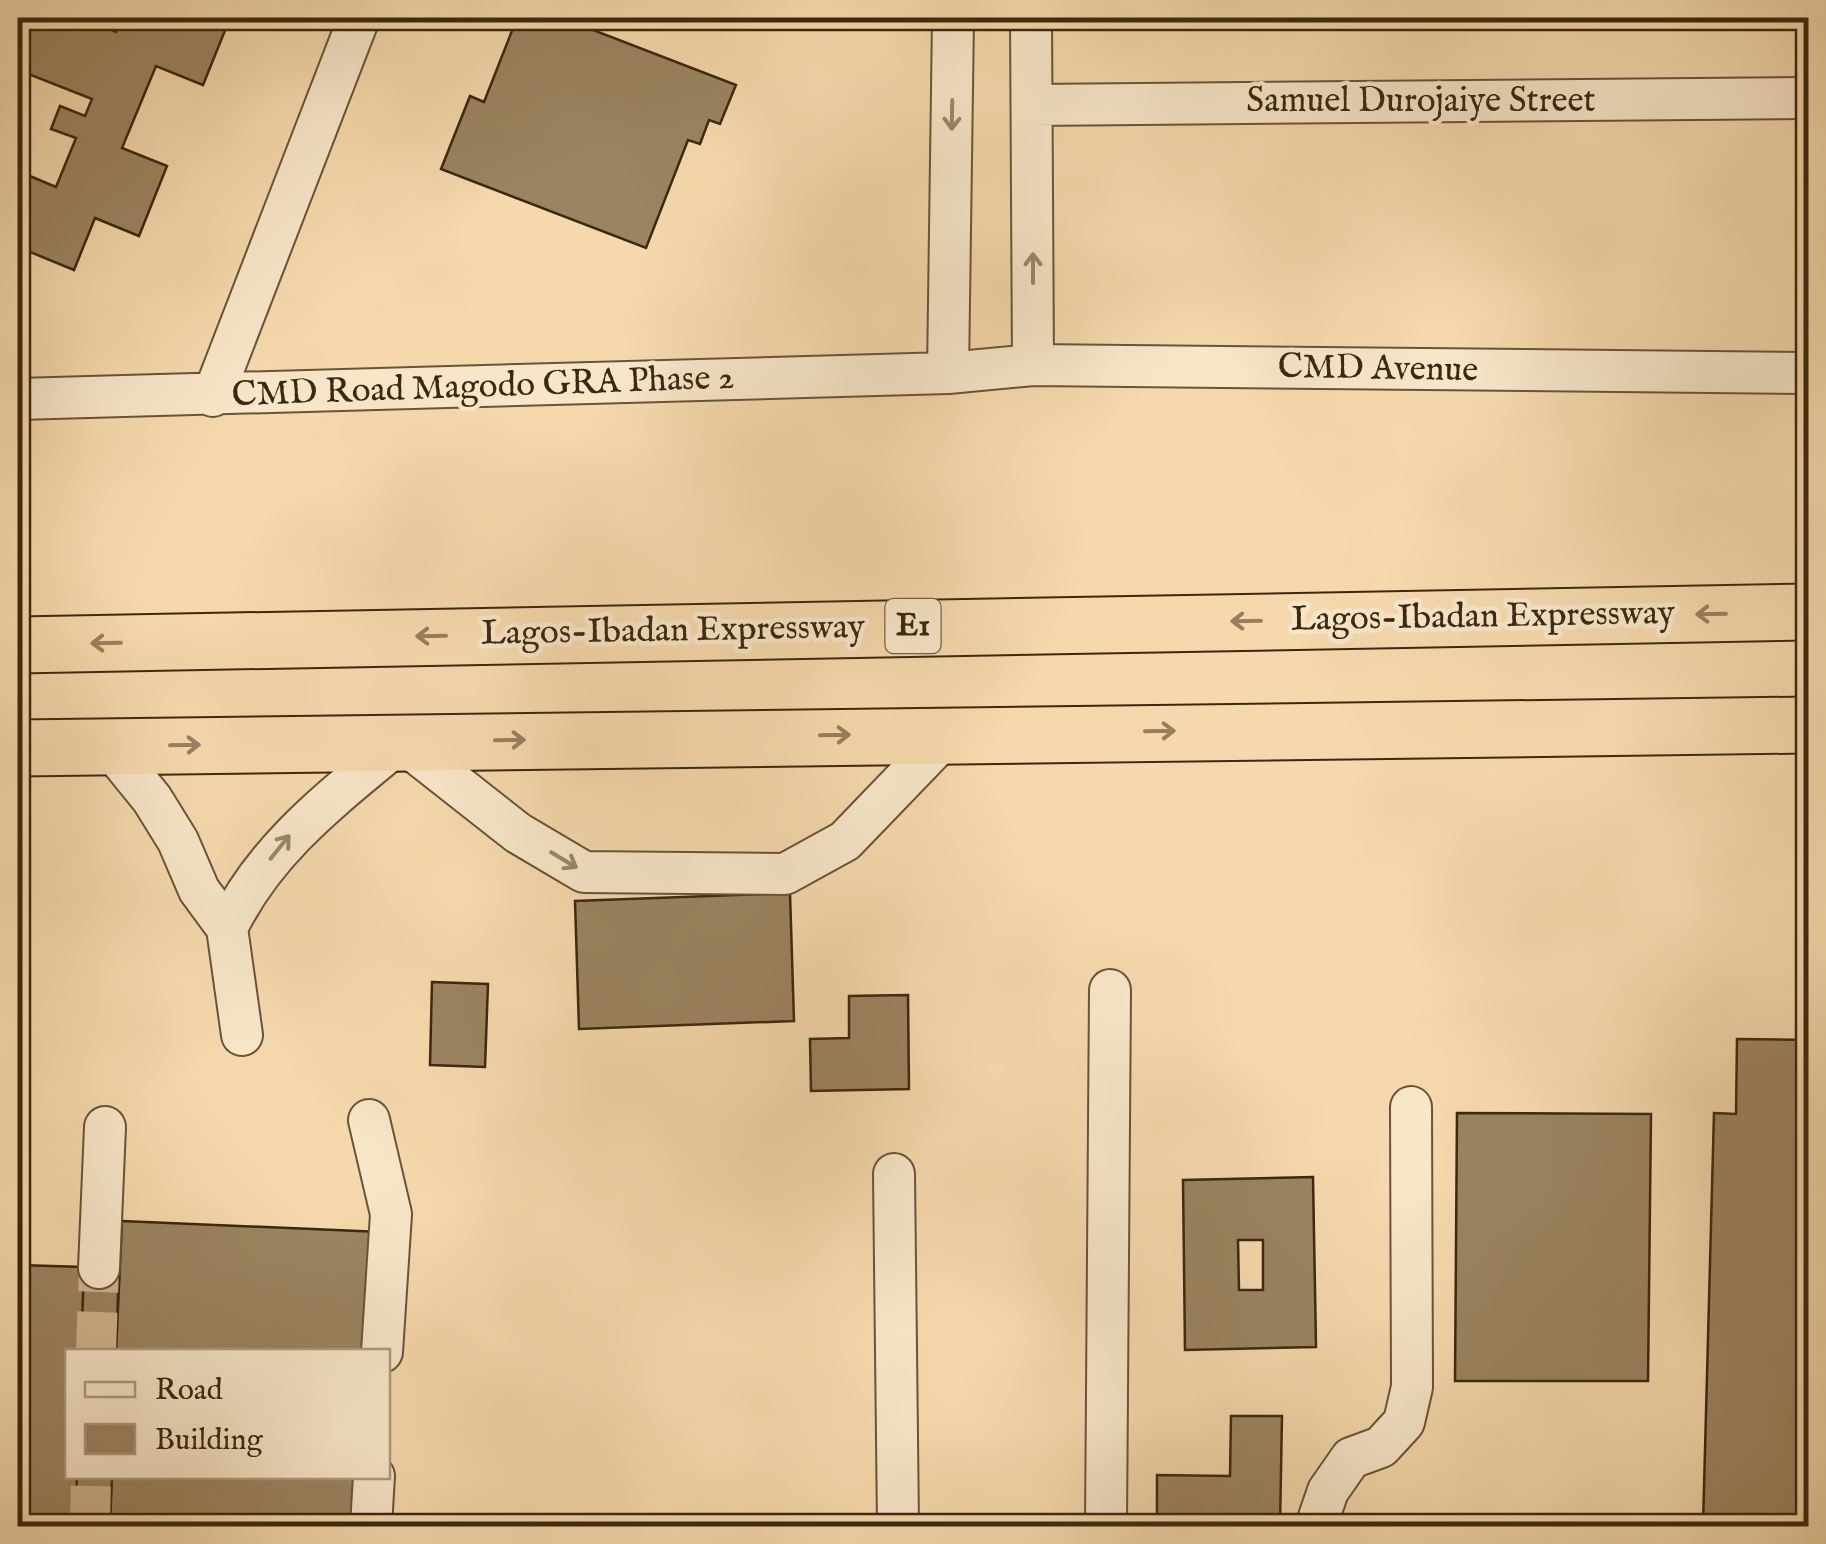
<svg xmlns="http://www.w3.org/2000/svg" width="1826" height="1544" font-family="'IM FELL English',serif">
<style>
.building{fill:#9b8461;stroke:#3a2810;stroke-width:2.5;fill-rule:evenodd}
.lines{fill:none;stroke-linecap:round;stroke-linejoin:round}
.minor-tunnel{stroke:#d0b68d;stroke-width:40;stroke-dasharray:40 20;stroke-linecap:butt}
.minor-casing{stroke:#695437;stroke-width:44}
.highway-casing{stroke:#3a2810;stroke-width:59}
.minor{stroke:#f8e6c9;stroke-width:40}
.highway{stroke:#f5d9ac;stroke-width:55}
.oneway{stroke:#99876c}
.oneway2{stroke:#98805e}
.labels{text-anchor:middle;dominant-baseline:central;stroke-width:9;stroke-linejoin:round;paint-order:stroke}
.shield{fill:#f8e6c9;stroke:#736148;stroke-width:2.5}
.shield-label{font-size:32px;font-weight:bold;fill:#3a2810}
.street-label{font-size:35px;fill:#3a2810;stroke:#f8e6c9}
</style>
<rect width="100%" height="100%" fill="#f5d9ac"/>
<filter id="stains"><feTurbulence type="fractalNoise" baseFrequency=".002" numOctaves="4"/><feColorMatrix values="0 0 0 0 .2 0 0 0 0 .09 0 0 0 0 .02 0 0 0 .5 -.17"/></filter>
<radialGradient id="worn" r=".72"><stop offset=".6" stop-color="#630" stop-opacity="0"/><stop offset="1" stop-color="#630" stop-opacity=".3"/></radialGradient>
<path class="building" d="M18,18H81L116,32L122,18H230L203,85L156,66L122,148L167,166L139,236L95,218L74,270L18,247V171L56,187L76,138L51,129L60,106L85,116L92,99L18,70Z
M517,18H562L736,85L720,124L709,120L700,144L688,140L646,248L441,169L470,96L484,102Z
M790,893L794,1021L579,1029L575,901Z
M432,982L488,984L485,1067L430,1065Z
M908,995L909,1089L811,1091L810,1039L849,1038V996Z
M1737,1039L1808,1040V1526H1703L1714,1113L1736,1114Z
M1457,1113L1651,1114L1648,1381H1455Z
M1313,1177L1316,1347L1185,1350L1183,1180ZM1238,1240H1263V1290H1239Z
M122,1221L381,1232L375,1352H116Z
M18,1265L84,1267L81,1352H68V1476H77L75,1526H18Z
M84,1267L119,1269L116,1352H81Z
M1231,1416H1282L1280,1526H1157V1475L1230,1476Z
M77,1476H112L110,1526H75Z
M112,1476H369L366,1526H110Z"/>
<g class="lines">
<path class="minor-tunnel" d="M96,1352L99,1268
M90,1526L91,1476"/>
<g class="minor-casing">
<path id="minor" d="M1031,18L1033,365
M1034,105L1808,98
M948,373L953,18
M213,396L359,18
M18,399L948,373L1033,365L1808,373
M109,746L152,799L178,841L199,890L227,928L242,1035
M227,928C266,847 333,798 401,741L518,833L584,872L785,874L845,841L949,733
M369,1120L391,1214L382,1352
M894,1174L898,1526
M99,1268L105,1127
M371,1526L374,1476
M1106,1526L1110,990
M1316,1526L1328,1491L1351,1458L1381,1447L1404,1422L1412,1387L1411,1107"/>
</g>
<g class="highway-casing">
<path id="highway" d="M18,645L1808,612
M18,748L1808,725"/>
</g>
<use href="#minor" class="minor"/>
<use href="#highway" class="highway"/>
</g>
<defs><path id="oneway-shaft" d="M-6 0H5M1.5-3L5.5 0L1.5 3" fill="none" stroke-width="1.6" stroke-linecap="round" stroke-linejoin="round" transform="scale(2.5)"/></defs>
<g class="oneway">
<use href="#oneway-shaft" transform="translate(952 115) rotate(91)"/>
<use href="#oneway-shaft" transform="translate(1033 268) rotate(-90)"/>
<use href="#oneway-shaft" transform="translate(280 847) rotate(-51)"/>
<use href="#oneway-shaft" transform="translate(564 860) rotate(31)"/>
</g>
<g class="oneway2">
<use href="#oneway-shaft" transform="translate(1711 614) rotate(179)"/>
<use href="#oneway-shaft" transform="translate(1246 621) rotate(179)"/>
<use href="#oneway-shaft" transform="translate(431 636) rotate(179)"/>
<use href="#oneway-shaft" transform="translate(106 643) rotate(179)"/>
<use href="#oneway-shaft" transform="translate(1160 731) rotate(-1)"/>
<use href="#oneway-shaft" transform="translate(835 735) rotate(-1)"/>
<use href="#oneway-shaft" transform="translate(510 740) rotate(-1)"/>
<use href="#oneway-shaft" transform="translate(185 745) rotate(-1)"/>
</g>
<g class="labels">
<rect class="shield" x="885.5" y="599" width="55" height="54" rx="8"/>
<g class="shield-label">
<text x="913" y="626">E1</text>
</g>
<g class="street-label">
<text x="1421" y="101">Samuel Durojaiye Street</text>
<text transform="translate(1378 369) rotate(1)">CMD Avenue</text>
<text transform="translate(483 387) rotate(-2)">CMD Road Magodo GRA Phase 2</text>
<text transform="translate(1483 617) rotate(-1)">Lagos-Ibadan Expressway</text>
<text transform="translate(673 631) rotate(-1)">Lagos-Ibadan Expressway</text>
</g>
</g>
<rect width="1826" height="1544" fill="none" stroke="#f5d9ac" stroke-width="60"/>
<rect x="20" y="20" width="1786" height="1504" fill="none" stroke="#3a2810" stroke-width="5"/>
<rect x="30" y="30" width="1766" height="1484" fill="none" stroke="#3a2810" stroke-width="2.5"/>
<rect x="65" y="1349" width="325" height="130" fill="#f8e6c9" stroke="#ac9a7f" stroke-width="2.5"/>
<rect x="85" y="1382" width="50" height="15" fill="#f8e6c9" stroke="#ac9a7f" stroke-width="2.5"/>
<text x="155" y="1399" font-size="30" fill="#3a2810">Road</text>
<rect x="85" y="1424" width="50" height="30" fill="#9b8461" stroke="#ac9a7f" stroke-width="2.5"/>
<text x="155" y="1449" font-size="30" fill="#3a2810">Building</text>
<rect width="100%" height="100%" filter="url(#stains)"/>
<rect width="100%" height="100%" fill="url(#worn)"/>
</svg>
